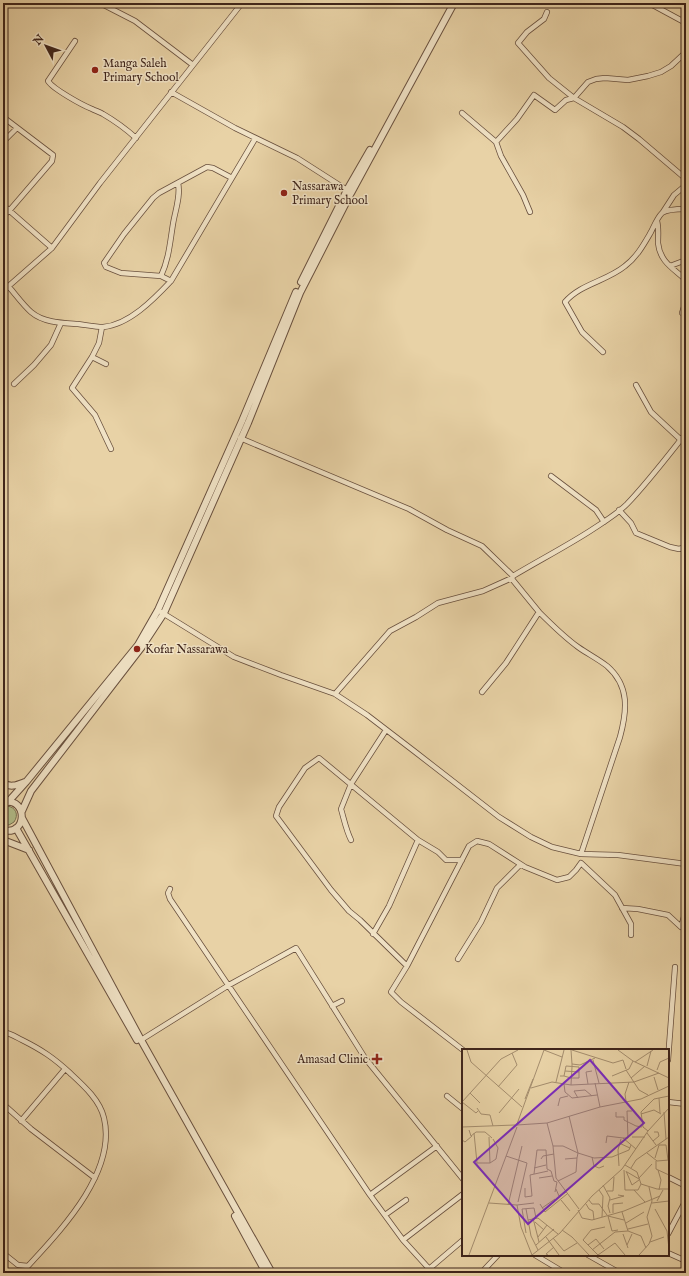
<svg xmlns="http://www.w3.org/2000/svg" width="689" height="1276" font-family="'IM FELL English',serif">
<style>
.green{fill:#b2bd89;stroke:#787152}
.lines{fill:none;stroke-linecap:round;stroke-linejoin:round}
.minor-casing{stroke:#69503e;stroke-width:6}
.tertiary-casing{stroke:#69503e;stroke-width:8}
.minor{stroke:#f0e2c5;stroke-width:4.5}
.tertiary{stroke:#f0e2c5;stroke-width:6}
.poi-dot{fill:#8f2418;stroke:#f0e2c5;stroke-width:1.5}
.labels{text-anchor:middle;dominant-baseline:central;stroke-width:3;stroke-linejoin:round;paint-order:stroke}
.poi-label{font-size:12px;fill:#3f251b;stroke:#f0e2c5;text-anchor:start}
.inset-road{fill:none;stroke:#a48d6e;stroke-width:1}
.view{fill:#7b2cbf;fill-opacity:0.15;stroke:#7b2cbf;stroke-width:2}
.inset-edge{fill:none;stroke:#3f251b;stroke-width:2}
</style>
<rect width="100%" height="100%" fill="#e8d2a6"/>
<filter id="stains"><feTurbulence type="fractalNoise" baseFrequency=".005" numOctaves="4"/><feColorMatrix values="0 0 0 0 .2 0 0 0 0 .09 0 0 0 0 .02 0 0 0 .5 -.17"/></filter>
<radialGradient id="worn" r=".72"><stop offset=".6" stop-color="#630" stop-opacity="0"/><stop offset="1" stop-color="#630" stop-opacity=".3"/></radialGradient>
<path class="green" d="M7,806C16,807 19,815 14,822L9,825L3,824V807Z"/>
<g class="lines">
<g class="minor-casing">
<path id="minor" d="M100,3L135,21L193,65
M649,3L686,23
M547,12L544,19L527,32L518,43L549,78L574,98L623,127L639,139L686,179
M75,41L48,81C53,89 82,105 92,109C96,111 100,112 103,114C115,121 126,129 136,138
M171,92L235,128L297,158L347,190
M462,113L496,142L517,119L534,95L555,110L566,100L574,98L588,82L596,79L605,78L628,80L648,76L661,72L671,66L686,52
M3,117L53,155L52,161L9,211L3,216
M3,142L17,128
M496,142L501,156L523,195L530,212
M3,205L52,248
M663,212L674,195L686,185
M657,221C659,228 658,235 658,243C660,262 673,268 686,280
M670,266L686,260
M161,276C169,259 170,242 173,224C175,211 181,196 178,183
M171,281L161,276L121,273L106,267L104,263L124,234L153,198L159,193L207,167L213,168L232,178
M9,287C16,295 23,305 31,312C44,323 63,323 78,324C86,325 95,327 103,327C129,325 154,299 171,281L255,139
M3,291L52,248L100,183L242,3
M682,313L686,301
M102,327L99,343L92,357L72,388L95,415L111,449
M603,352L582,332L565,302C580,284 607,281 625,266C637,257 644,244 651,232C654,226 657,218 662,213C667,209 679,209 686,209
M92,357L106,364
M14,384L34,365L51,345L61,323
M636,385L651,412L681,440
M240,438L409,509L447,530L482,546L513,576
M551,476L596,510L604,522
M619,510L631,523L636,533L670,547L679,549L686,547
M161,612L234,657L281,675L335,694L367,715L414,751L499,817L531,837L552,847L581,854L618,855L686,864
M539,612C552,625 564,637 578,647C588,654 598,659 607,666C630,686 627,711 620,737L581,854
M482,692L506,663L539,612L512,579L513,576C538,561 565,547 590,531C602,523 616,515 627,504C648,482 667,457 686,433
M335,694L390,631L416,617L438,603L483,591L512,578
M351,840C346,830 344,819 341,809L351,784L386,730
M170,889L168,893L170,899L370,1195L403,1240L433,1273
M622,908L638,909L668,915L681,927L686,910
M373,934L389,906L418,840
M458,959L481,922L497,888L520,865
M407,966L360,920L349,911L331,890L276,816L279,807L305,768L319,758L418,840L438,852L446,860H462
M332,1006L342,1001
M3,1032C10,1033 16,1037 22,1040C42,1050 54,1058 70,1073C83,1085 100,1100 104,1118C117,1172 61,1230 28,1266L18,1265L3,1253
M141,1040L229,985L296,948L365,1058L463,1179
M463,1050L401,1002L391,992L407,966L469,846L477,841L489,844L525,867L557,880L569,877L576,870L581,863L615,895L631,924V935
M668,1060L675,967
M447,1096L463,1109
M668,1102L686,1104
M3,1104L31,1129L95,1178
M21,1121L65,1069
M668,1177L686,1186
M370,1195L437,1146
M385,1215L406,1200
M668,1234L686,1200
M403,1240L463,1194
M668,1253L686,1261
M535,1255L565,1273
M588,1255L620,1273
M429,1269L463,1240
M481,1273L498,1255"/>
</g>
<g class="tertiary-casing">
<path id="tertiary" d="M301,282L347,190L370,150
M3,783C11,788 17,785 25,782
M3,802C29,797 27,837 3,830
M8,802L26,782L138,645L158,610L242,421L296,292
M22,811L31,791L141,648L164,613L248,423L300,293L351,193L454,3
M22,818L141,1040L272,1273
M16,828L137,1040
M3,840L29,850
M235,1216L266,1273"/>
</g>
<use href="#minor" class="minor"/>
<use href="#tertiary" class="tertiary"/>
</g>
<g class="poi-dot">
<circle cx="95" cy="70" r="4"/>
<circle cx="284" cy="193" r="4"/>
<circle cx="137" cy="649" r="4"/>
<path d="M375 1053h4v4h4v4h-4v4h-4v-4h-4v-4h4z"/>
</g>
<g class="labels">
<g class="poi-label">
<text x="103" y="63">Manga Saleh<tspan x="103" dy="14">Primary School</tspan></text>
<text x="292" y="186">Nassarawa<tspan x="292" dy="14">Primary School</tspan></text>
<text x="145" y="649">Kofar Nassarawa</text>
<text x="368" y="1059" text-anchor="end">Amasad Clinic</text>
</g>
</g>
<g transform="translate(462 1049)">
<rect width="207" height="207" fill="#e8d2a6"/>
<path class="inset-road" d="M5,1L9,13L60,58M82,1L100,8M109,1L110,15M110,1L151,14L161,11L164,20M156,1L171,12L207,29M131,11L137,34M173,13L191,1M110,17V15L118,16L133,9M185,17L189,2M164,21L177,41L186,46M195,21L198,13L207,9M103,22L117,23M98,27H102L109,29H117V18L104,17L102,27M150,27L167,20L171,12M192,28L196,41M169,29L183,17M94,33L102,1M133,34L138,58M102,35L103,43L110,49L135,46M126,35L124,23L130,22M109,36L110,18M36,38L55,16L50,4M69,39L90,33L109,36L172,33L197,24M8,44L18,54M116,49L112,42L123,41L130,47M197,49L198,64M63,50L71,30M164,52L163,45L167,33M0,53L39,10L56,1M0,53L14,64L16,62M96,57L98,49L106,47M15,59L19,65L28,66L31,77M154,63V68H162V71L174,77L180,78M202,63L204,90M37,64L57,40M179,65L192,61L199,65M107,67L116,104M85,74L91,97L94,129L117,160M55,75L82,1M55,76L85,74L138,58L179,50L207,37M0,78L53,76M7,81L9,87L14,83H23L30,89M186,82L181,78L179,63L192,50L207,47M12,84L15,114H28L34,110L36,99L31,90M185,84L194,96M27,88L28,114M170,88H183M161,89H166L165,62H170M0,91L3,93L10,87M191,92L197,87L196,83H192M144,94L145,87L161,89L174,100M157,94L168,99M197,96H204L206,111M91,97H101L116,104M185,104L195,112L207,111M44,107L65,114L56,153M130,108L132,117L137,119L142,117M193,109L197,96M79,110L81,107L92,105M103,110L115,109L116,104L132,109L150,108L167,101L169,96M194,112V120L207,126M157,117L156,101L159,90M72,119L84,116M169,119L174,111L207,88M162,121L163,141H176L179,135L175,123L163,116M196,121L199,131L197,141M164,122L170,136L177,131M165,123L177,130M72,125L75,101H84L85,120L89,122L92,132L95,133L93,143M77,129L90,127M177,129L190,115M96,132L114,123L115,109M179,135L195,140H207M141,136L148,149L146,157L148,164M63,139V148L70,147L68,126L86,122M94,140L97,147L104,143M137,141L141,147L140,168M172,141L183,153M145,142H151L152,128M99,151L108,162M127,151L130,155H137L145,166M148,151L162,147L156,146M195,152L201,141M27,154L55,156L59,178L70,206M190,154L207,152M78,155L83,163L105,145M124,155L127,160L131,162L132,171M46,156L60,97M55,156L72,154M80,159L93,150M64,160L69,187L76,201M193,160L205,182L207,200M116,161L120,169L130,171L162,162L198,147M160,163L166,182M151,164V155L161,154M146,167L150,182L156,181M146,167L162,171M71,169L77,193M66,171L76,169L96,185M73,173L82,181M164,174L182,163M166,180L186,175M100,181L110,188L127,206M166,182L179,187L184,199M64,184L60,160L72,159L74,169M161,185L166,199M76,188L85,176M84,188L97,206M91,189L102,202L115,194M188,193L202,188M74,196L92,180M126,196L134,190L142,200M165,196L170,185M130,201L153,183L166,182M7,206L55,78M70,206L98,184L130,147L160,120L186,82L207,59M86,206L84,205L92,198M136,206L121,191L129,181L143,178M136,206L153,194L163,206M177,206L187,195L190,187L185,168L190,152L187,138"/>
<path class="view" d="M128,11L182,74L66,175L12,113Z"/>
<rect width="207" height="207" class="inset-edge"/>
</g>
<rect width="689" height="1276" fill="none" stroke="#e8d2a6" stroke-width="16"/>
<rect x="4" y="4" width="681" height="1268" fill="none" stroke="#3f251b" stroke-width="2"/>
<rect x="8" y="8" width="673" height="1260" fill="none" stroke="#3f251b"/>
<g transform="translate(46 46) rotate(311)" stroke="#f0e2c5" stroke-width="3" paint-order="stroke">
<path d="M0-3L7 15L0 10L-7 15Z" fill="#3f251b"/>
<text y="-6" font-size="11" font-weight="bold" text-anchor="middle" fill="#3f251b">N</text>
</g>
<rect width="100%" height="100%" filter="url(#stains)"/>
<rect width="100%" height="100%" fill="url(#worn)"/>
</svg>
